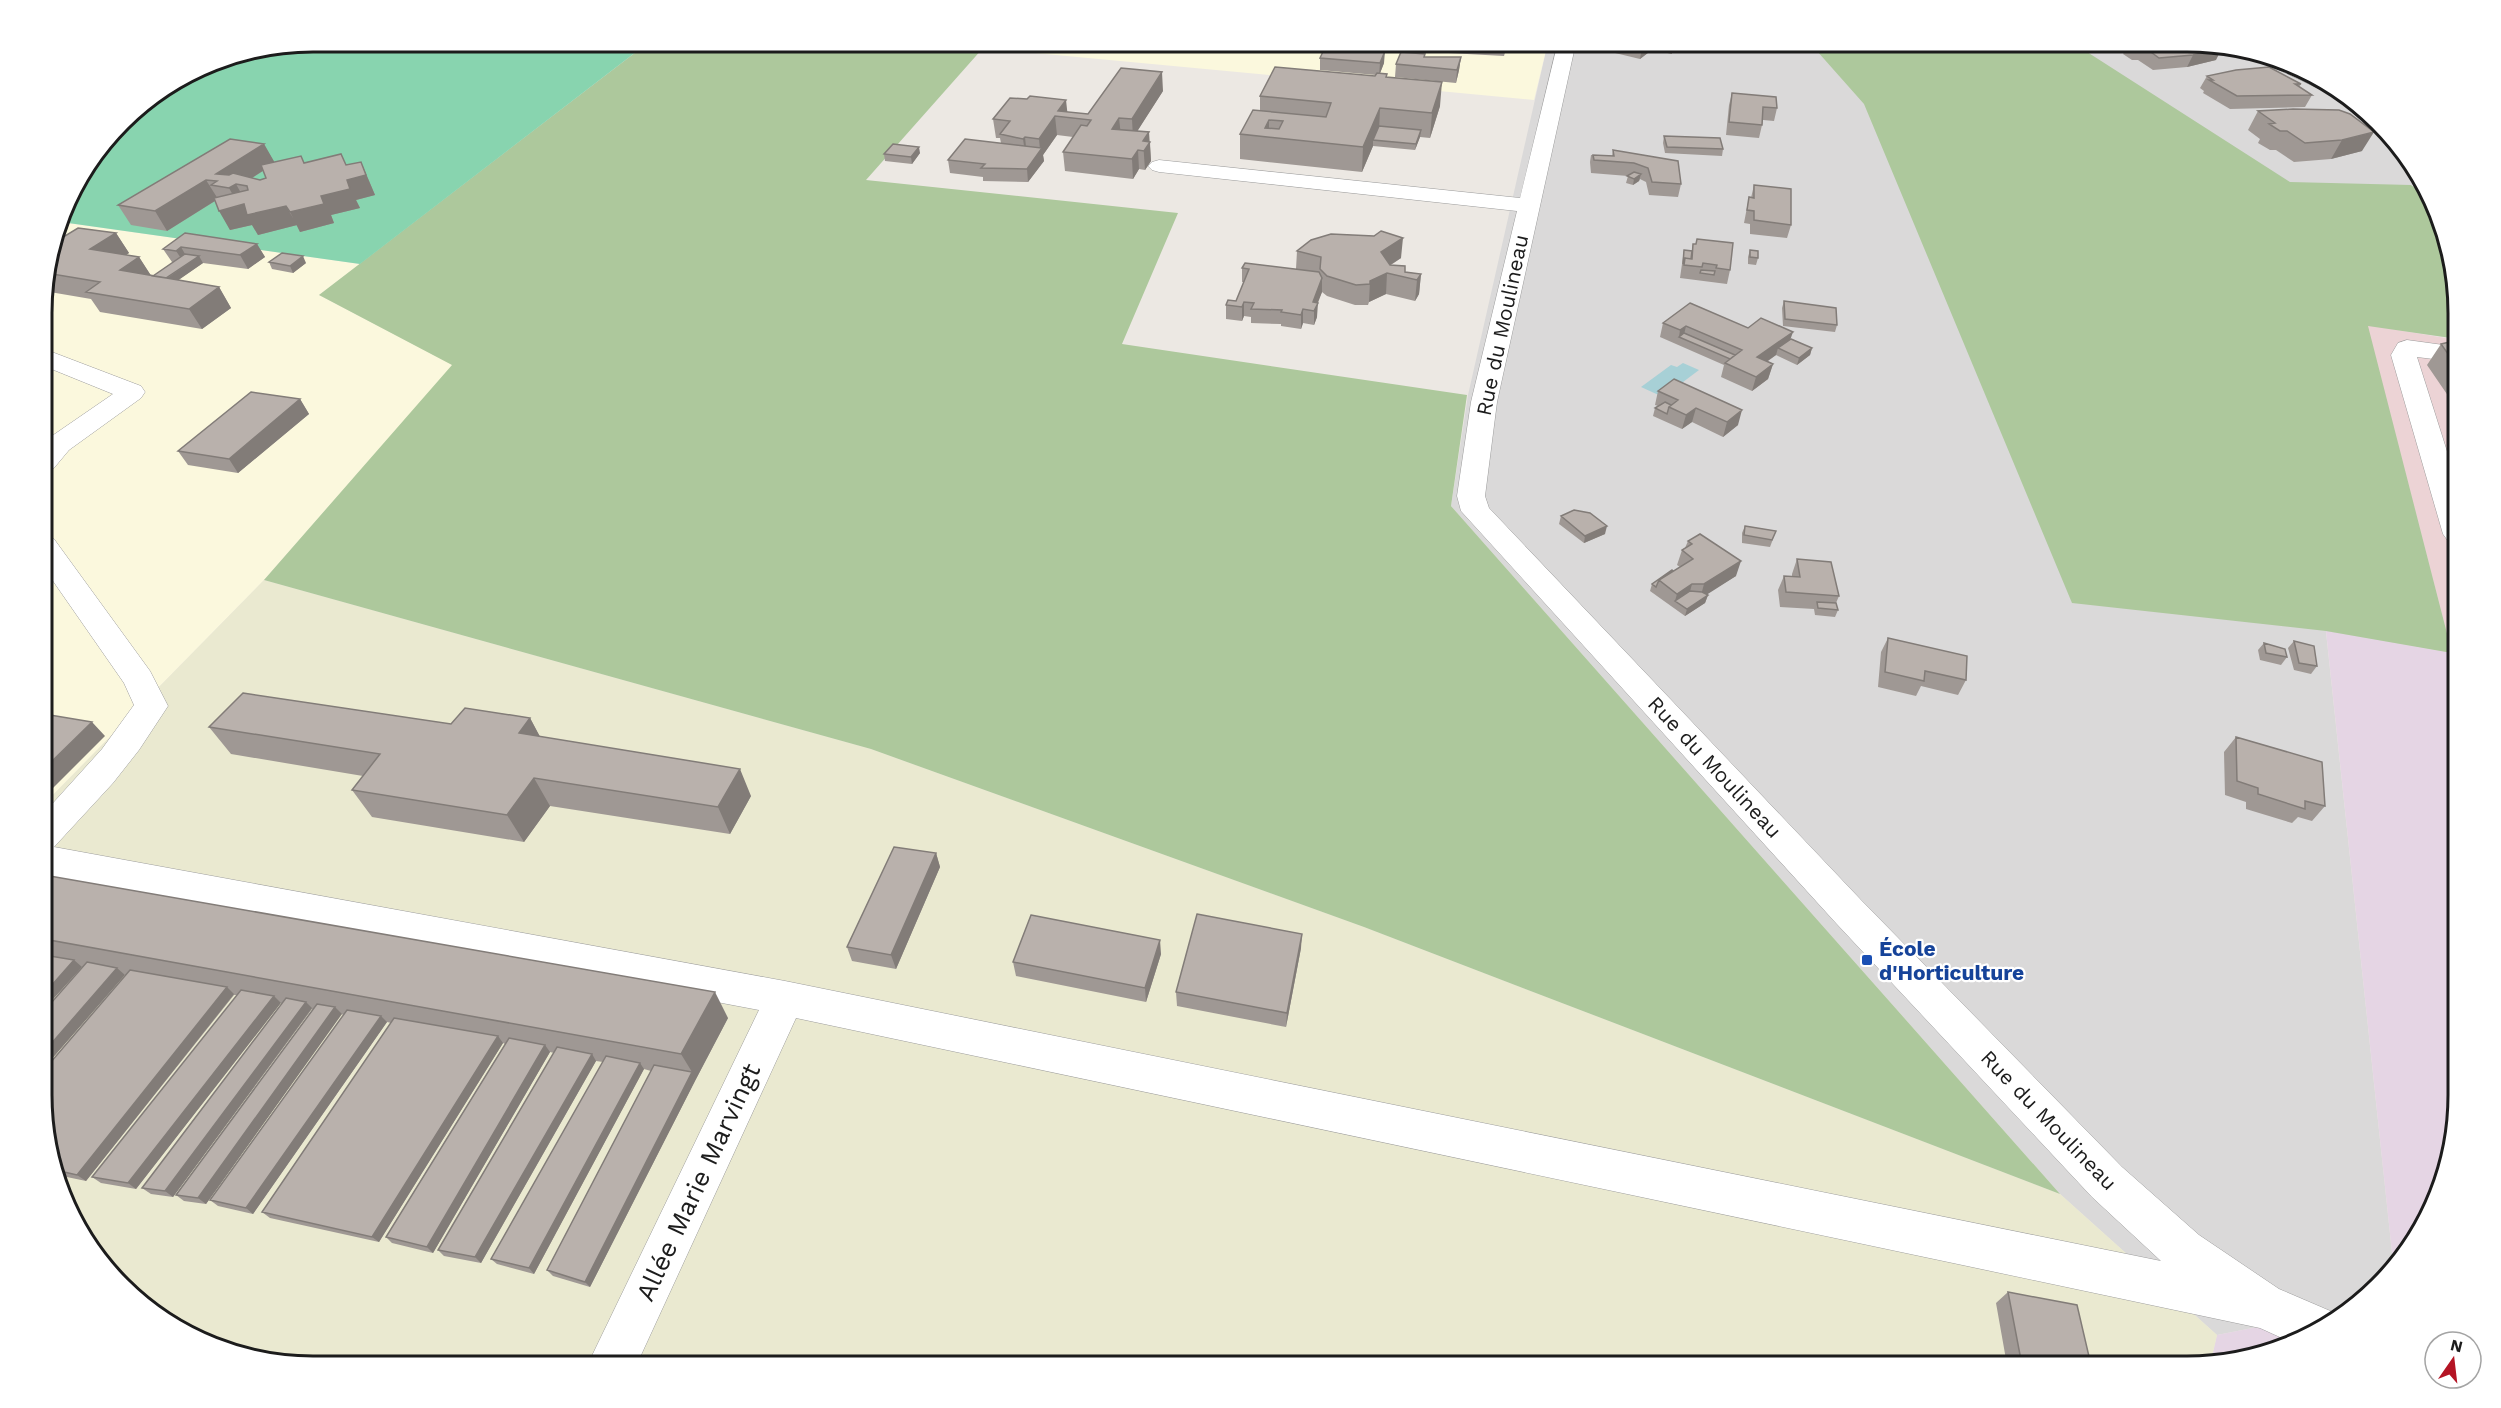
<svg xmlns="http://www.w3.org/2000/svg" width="2501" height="1408" font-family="'Work Sans',sans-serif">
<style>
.residential{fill:#dad9d9}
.commercial{fill:#ecd3d5}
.industrial{fill:#e5d5e4}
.education{fill:#fbf8dd}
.farmland{fill:#eae9d0}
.forest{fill:#adc89c}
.pitch{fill:#88d4af}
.water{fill:#a7d0d6}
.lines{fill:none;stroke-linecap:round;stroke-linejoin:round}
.minor-casing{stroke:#9d9d9d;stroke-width:1}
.minor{fill:#fff;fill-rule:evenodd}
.wall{fill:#9f9894;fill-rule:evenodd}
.shaded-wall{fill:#827c78}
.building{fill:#b9b1ac;stroke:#827c78;stroke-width:1.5;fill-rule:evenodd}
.transit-dot{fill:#1a4fb4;stroke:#fff;stroke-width:2}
.labels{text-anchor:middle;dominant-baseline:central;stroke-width:4.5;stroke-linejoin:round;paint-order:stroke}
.street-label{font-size:21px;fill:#1c1c1c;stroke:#fff}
.transit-label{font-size:21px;font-weight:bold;fill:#164399;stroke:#fff;text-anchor:start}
.near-street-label{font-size:26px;fill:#1c1c1c;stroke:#fff}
.rim{fill:none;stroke:#1c1c1c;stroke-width:3}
</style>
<rect width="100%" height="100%" fill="#ece8e3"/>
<path class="residential" d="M1548,42H2188L2258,51L2323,78L2413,163L2421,179L2412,185L2434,203L2445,226L2458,295V339L2368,326L2452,653L2326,632L2393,1262L2349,1309L2217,1335L2060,1194L1451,506L1468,395Z"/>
<path class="commercial" d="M2367,325L2458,340V654L2452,653Z"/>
<path class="industrial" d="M2326,631L2458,654V1112L2423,1230L2393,1262Z
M2349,1309L2338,1320L2275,1352L2210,1365L2217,1335Z"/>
<path class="education" d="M919,42H1548L1534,100Z
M61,222L360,264L319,295L453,365L264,580L44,804V278Z"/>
<path class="farmland" d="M264,580L871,749L1364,927L2060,1194L2217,1335L2210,1365L313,1366L243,1357L178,1330L88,1246L44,1130V804Z"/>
<path class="forest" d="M649,42H919L983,48L866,180L1178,213L1122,344L1467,395L1451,506L2060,1194L1364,927L871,749L264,580L452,365L319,295Z
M1809,42H2084V50L2290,182L2411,185L2434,203L2445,226L2458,295V339L2368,326L2452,653L2326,631L2072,603L1864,104Z"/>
<path class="pitch" d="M313,42H649L360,264L61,222L70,193L134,110L210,63Z"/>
<path class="water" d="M1683,363L1699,370L1663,397L1641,387L1671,365L1677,367Z"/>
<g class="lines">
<g class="minor-casing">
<path id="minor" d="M1558,42H1576L1497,402L1485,496L1489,508L1861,900L2122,1167L2199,1235L2279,1289L2335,1313L2338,1321L2293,1343L2260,1328L796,1018L636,1366H587L759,1010L44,875V813L102,749L134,705L124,683L44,568V536L54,539L150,671L168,706L139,750L113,783L54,847L785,981L2161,1261L2092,1197L1835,922L1461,511L1457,496L1471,402L1517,211L1159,172L1152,170L1148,166L1152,162L1159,160L1520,198Z
M2247,50C2278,54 2317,72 2340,94L2328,93L2248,55Z
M2407,340L2458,347V362L2417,357L2458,486V543L2448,541L2443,534L2391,355L2398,343Z
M44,349L141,386L145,392L141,398L69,450L54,468L44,470V444L49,438L113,394L44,366Z"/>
</g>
<use href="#minor" class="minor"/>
</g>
<path class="wall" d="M1056,42H1087L1085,45Z
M1102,42H1120L1119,44Z
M1431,42H1508L1504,56L1430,52Z
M1617,42H1681L1680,45L1671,54L1653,49L1640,59L1615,53Z
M2116,42H2188L2216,60L2187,67L2153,70L2138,60H2132L2123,54L2125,51L2115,44Z
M1350,50L1384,63L1380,73L1387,74V77L1440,106L1430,138L1420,137L1415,150L1373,146L1362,172L1240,159V134L1260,110V96L1375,76L1376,75L1320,70V58Z
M1425,57H1461L1459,70L1456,83L1395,77L1396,64Z
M2207,76L2301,84L2299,87L2312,95L2305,107L2230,109L2203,93L2204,91L2200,88Z
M1163,91L1137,131L1150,142L1151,161L1145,170L1139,169L1133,179L1065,171L1063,152L1073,137L1057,135L1043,155L1044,161L1028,182L983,181V177L950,173L948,160L1001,143L1000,138H996L993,119L1067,112L1088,114Z
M1732,93L1777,108L1774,121L1763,120L1762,125L1759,138L1726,135L1729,105Z
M2293,109L2362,151L2331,159L2294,162L2276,150H2270L2258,143L2260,139L2248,130L2258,111Z
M1664,136L1723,149L1722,156L1665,153L1663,143Z
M264,144L274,162L304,163L346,165L361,162L375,195L356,200L360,208L331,215L334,223L300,232L297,225L258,235L252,225L230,230L215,201L167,231L131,225L118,205ZM263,171L266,178L260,180L252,178Z
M1613,150L1681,184L1678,197L1649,195L1646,182L1640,179L1639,181L1633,185L1626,183L1628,176L1591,173L1590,162L1591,155L1612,156Z
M920,153L912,164L885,161L884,154Z
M1754,185L1791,225L1787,238L1750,234V224L1744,223L1749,197L1751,198Z
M78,228L116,233L129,253L126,255L139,257L151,276H153L173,262H172L163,249L185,233L257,244L265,257L248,269L203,263L178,280L219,287L231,308L202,329L100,312L91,299L44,291V278L58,232L62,238Z
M1693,244L1730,270L1727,284L1680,278L1684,250L1692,251Z
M1750,250L1758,258L1756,265L1748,264V257Z
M1297,251L1401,258L1391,265L1405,272L1421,274L1419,294L1415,301L1386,294L1369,302L1368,305H1355L1327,296L1322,292L1317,303V317L1314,325L1303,323L1301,329L1281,326V324L1251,323V317L1244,316L1242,321L1226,319V305L1236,301L1244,282H1242V268L1296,269Z
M269,262L306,263L293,273L272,269Z
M1784,301L1837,325L1835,332L1783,326L1782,308Z
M1663,323L1748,328L1791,339L1812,348L1810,355L1797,365L1776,355L1768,361H1767L1773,364L1768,379L1752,391L1721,377L1724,365L1660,337Z
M2458,340V405L2453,403L2427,365L2441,344Z
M1658,391L1738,425L1723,437L1692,422L1682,429L1653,416L1655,408L1658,406L1655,405Z
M300,399L309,414L238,473L188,465L178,451Z
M1561,516L1605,534L1584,543L1559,524Z
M1745,526L1776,531L1770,547L1742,543V533Z
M1688,541L1736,576L1706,594L1708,595L1705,603L1685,616L1650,591L1652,584L1680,567L1677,565L1682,550L1685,548Z
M1797,559L1839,596L1836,603L1838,610L1835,617L1815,615L1814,609L1780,607L1778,590L1784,576L1792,577V574Z
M1888,638L1966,680L1958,695L1921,686L1916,696L1878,687L1881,652Z
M2294,641L2317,666L2311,674L2294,670L2288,648Z
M2264,643L2287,657L2281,665L2260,660L2258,650Z
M530,718L540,737L751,796L730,834L550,806L524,842L372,817L352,790L363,776L231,754L209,727L451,724Z
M2236,737L2325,806L2312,821L2298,817L2292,823L2246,809V802L2225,795L2224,752Z
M936,853L940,867L896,969L852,961L847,947Z
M44,875L728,1018L696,1079L590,1287L553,1276L547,1270L651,1071L644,1069L534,1274L497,1264L491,1259L603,1062L596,1061L481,1263L444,1256L438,1250L554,1053L550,1052L433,1253L392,1243L386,1237L505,1044L503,1043L379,1242L270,1218L262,1212L391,1023L387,1022L253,1214L218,1206L210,1200L344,1015L341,1014L206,1204L184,1201L176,1195L313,1009H312L173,1197L151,1194L142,1188L282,1003H280L136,1189L101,1183L92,1177L237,995H234L86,1181L62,1176L44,1130L125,975L82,967L44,1009Z
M1301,948L1286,1027L1177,1006L1176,992Z
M1161,954L1146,1002L1016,976L1013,962Z
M2008,1292L2091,1365H2007L1996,1303Z"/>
<path class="shaded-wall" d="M1648,42H1654L1653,49L1640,59L1642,47Z
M1678,42H1681L1680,45L1671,54L1672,47Z
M2222,48L2216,60L2187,67L2193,55Z
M1385,51L1384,63L1379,76L1380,63Z
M1461,57L1459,70L1456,83L1457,70Z
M1162,72L1163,91L1133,138L1132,119Z
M1442,82L1440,106L1430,138L1432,113Z
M1066,100L1068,118L1058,111Z
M1380,108L1379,132L1373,140V146L1362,172L1363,147Z
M1055,116L1057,135L1043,155L1044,161L1028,182L1027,169L1040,150L1039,139Z
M1119,118L1121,136L1112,129Z
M1269,120V137L1265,128Z
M1421,130L1420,137L1415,150L1416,144Z
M1149,132L1151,161L1145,170L1143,141Z
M2374,132L2362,151L2331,159L2342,140Z
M1025,137L1027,156L1026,159L1023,139Z
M264,144L275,163L241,185L236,184L247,204L286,206L297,225L258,235L252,225L230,230L219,211L239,206L229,188L216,174Z
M919,147L920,153L912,164L911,157Z
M1138,150L1139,169L1133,179L1132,159Z
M361,162L375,195L356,200L360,208L331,215L334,223L300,232L290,212L321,196L347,180Z
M1641,174L1639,181L1633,185L1634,179Z
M206,180L218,199L167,231L155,211Z
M58,232L66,243L52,251Z
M116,233L129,253L104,269L90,249Z
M1403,238L1401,258L1379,272L1381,252Z
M257,244L265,257L248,269L240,255Z
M181,247L189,261L185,264L176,251Z
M199,256L203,263L157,295L153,288Z
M303,256L306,263L293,273L290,266Z
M139,257L152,277L120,270Z
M1387,273L1386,294L1369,302L1370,281Z
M1421,274L1419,294L1415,301L1417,280Z
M1322,278V292L1316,308L1318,303L1317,317L1314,325V311L1313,302Z
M219,287L231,308L202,329L189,309Z
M1244,302V316L1242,321V307Z
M1303,309V323L1301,329V315Z
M1686,326L1683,339L1679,337L1680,330Z
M1793,332L1788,346L1778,348L1776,355L1753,371L1757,357Z
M1812,348L1810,355L1797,365L1799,358Z
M1773,364L1768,379L1752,391L1756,377Z
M300,399L309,414L238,473L229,459Z
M1696,408L1692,422L1682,429L1686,415Z
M1742,410L1738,425L1723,437L1727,422Z
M1607,526L1605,534L1584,543L1585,536Z
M1741,561L1736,576L1700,599L1704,584Z
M1692,584L1688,599L1675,601L1673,608L1677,594Z
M1708,595L1705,603L1685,616L1687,609Z
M530,718L545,746L519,733Z
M92,722L105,736L44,797V769Z
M740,769L751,796L730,834L718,807Z
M534,778L550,806L524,842L507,815Z
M936,853L940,867L896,969L891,955Z
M1302,934L1301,948L1286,1027L1287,1013Z
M1160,940L1161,954L1146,1002L1145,988Z
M74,960L82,967L44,1009V994Z
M117,968L125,975L44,1068V1052Z
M227,987L234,994L86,1181L77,1175Z
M715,992L728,1018L696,1079L590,1287L585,1282L692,1072L681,1054Z
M274,996L281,1003L136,1189L128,1183Z
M306,1002L312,1008L173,1197L165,1191Z
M335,1007L342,1014L206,1204L198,1198Z
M381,1016L387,1022L253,1214L246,1208Z
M498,1036L503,1043L379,1242L372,1237Z
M545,1045L550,1052L433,1253L427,1247Z
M592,1054L596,1061L481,1263L475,1257Z
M640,1063L644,1069L534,1274L529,1268Z"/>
<path class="building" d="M1473,42H1506V44Z
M1623,42H1648L1642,47Z
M1664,42H1678L1672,47L1661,45Z
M2129,42H2188L2218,46L2222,48L2193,55L2159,58L2144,47L2138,48Z
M1326,45L1350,47L1349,50L1385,51L1380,63L1320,58Z
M1401,52L1425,54L1424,57H1461L1457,70L1396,64Z
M1275,67L1375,76L1377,73L1387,74L1386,77L1442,82L1432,113L1380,108L1363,147L1240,134L1253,110L1326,117L1331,103L1260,96ZM1269,120L1283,121L1279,129L1265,128Z
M2269,67L2301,84H2295L2312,95L2237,96L2209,80H2213L2207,76L2236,70Z
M1121,68L1162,72L1132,119L1119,118L1112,129L1149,132L1143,141L1150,142L1144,151L1138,150L1132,159L1063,152L1081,125L1087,126L1091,120L1055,116L1039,139L1025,137L1023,139L1000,134L1010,121L993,119L1010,98L1027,99L1030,96L1066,100L1058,111L1088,114Z
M1732,93L1776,97L1777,108L1763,107L1762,125L1729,122Z
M2293,109L2339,110L2350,114L2374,132L2342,140L2305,143L2287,131H2280L2269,124L2275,123L2258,111Z
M1379,126L1421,130L1416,144L1373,140Z
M1664,136L1720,138L1723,149L1667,147Z
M230,139L264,144L216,174L229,175L233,173L260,180L266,178L261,165L301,156L304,163L341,154L346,165L361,162L366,175L347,180L350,189L321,196L324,204L290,212L286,206L247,215L244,204L219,211L214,198L248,190L247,186L236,184L229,188L211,185L217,181L206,180L155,211L118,205Z
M965,139L1042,148L1027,169L981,168L985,164L948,160Z
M893,144L919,147L911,157L884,154Z
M1613,150L1678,161L1681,184L1652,182L1648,168L1634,163L1594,160L1593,155L1614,156Z
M1634,172L1641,174L1634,179L1627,176Z
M1754,185L1791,189V225L1754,220V211L1747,210L1749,197L1754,198Z
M78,228L116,233L90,249L139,257L120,270L219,287L189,309L86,292L100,282L46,273L55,242Z
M1381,231L1403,238L1381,252L1390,265L1405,266V272L1421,274L1417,280L1387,273L1370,281V284L1356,285L1327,276L1320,269L1321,257L1297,251L1311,240L1331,234L1374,236Z
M185,233L257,244L240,255L181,247L176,251L163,249Z
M1697,239L1733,243L1730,270L1716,268L1717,265L1703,263L1702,267L1684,265L1685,258L1692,259L1693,244H1696Z
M1684,250L1692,251L1691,259L1685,258L1683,264Z
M1750,250L1758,251V258L1750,257Z
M282,253L303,256L290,266L269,262Z
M185,254L199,256L166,278L153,276Z
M1245,263L1319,272L1322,278L1313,302L1318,303L1314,311L1303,309L1301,315L1281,312L1282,310L1251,309L1254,303L1244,302L1242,307L1226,305L1228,300L1236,301L1249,269L1242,268Z
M1701,270L1715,271L1714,275L1700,273Z
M1784,301L1836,308L1837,325L1785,319Z
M1690,303L1748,328L1761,318L1793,332L1757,357L1773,364L1756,377L1725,363L1742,350L1686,326L1680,330L1663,323Z
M1684,333L1735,355L1730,359L1679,337Z
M1791,339L1812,348L1799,358L1778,348Z
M2458,340V368L2441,344Z
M1674,379L1742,410L1727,422L1696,408L1686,415L1669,407L1678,400L1658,391Z
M251,392L300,399L229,459L178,451Z
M1665,402L1671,405L1669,407L1667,414L1655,408Z
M1574,510L1590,513L1607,526L1585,536L1561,516Z
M1745,526L1776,531L1772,540L1744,535Z
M1700,534L1741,561L1704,584H1692L1677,594L1659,580L1693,559L1682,550L1692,544L1688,541Z
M1797,559L1831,562L1839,596L1786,592L1784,576L1800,577Z
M1672,570L1673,571L1659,580L1656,587L1652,584Z
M1690,591L1702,592L1708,595L1687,609L1675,601Z
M1817,602L1836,603L1838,610L1818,608Z
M1888,638L1967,656L1966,680L1925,671L1924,681L1885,672Z
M2294,641L2314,646L2317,666L2299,663Z
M2264,643L2285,649L2287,657L2266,653Z
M243,693L451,724L465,708L530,718L519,733L740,769L718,807L534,778L507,815L352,790L380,754L209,727Z
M44,714L92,722L44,769Z
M2236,737L2322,762L2325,806L2305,801V809L2258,794V788L2237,781Z
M894,847L936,853L891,955L847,947Z
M44,875L715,992L681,1054L44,939Z
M1197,914L1302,934L1287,1013L1176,992Z
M1031,915L1160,940L1145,988L1013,962Z
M44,955L74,960L44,994Z
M87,962L117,968L44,1052V1011Z
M130,970L227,987L77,1175L60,1171L44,1130V1070Z
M241,990L274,996L128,1183L92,1177Z
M286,998L306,1002L165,1191L142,1188Z
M317,1004L335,1007L198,1198L176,1195Z
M347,1010L381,1016L246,1208L210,1200Z
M394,1018L498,1036L372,1237L262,1212Z
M509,1038L545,1045L427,1247L386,1237Z
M557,1047L592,1054L475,1257L438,1250Z
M606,1056L640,1063L529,1268L491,1259Z
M654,1065L692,1072L585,1282L547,1270Z
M2008,1292L2077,1305L2091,1365H2048L2021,1360Z"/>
<rect class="transit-dot" x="1861" y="954" width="12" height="12" rx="3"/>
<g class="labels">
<g class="street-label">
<text transform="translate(1502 325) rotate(-78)">Rue du Moulineau</text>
<text transform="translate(1715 767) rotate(47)">Rue du Moulineau</text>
<text transform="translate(2049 1120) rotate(46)">Rue du Moulineau</text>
</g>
<g class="transit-label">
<text x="1879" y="948">École<tspan x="1879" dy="24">d'Horticulture</tspan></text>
</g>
<g class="near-street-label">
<text transform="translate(698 1182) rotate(-65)">Allée Marie Marvingt</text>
</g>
</g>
<path d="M0 0H2501V1408H0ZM313 52H2187A261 261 0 0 1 2448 313V1095A261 261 0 0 1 2187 1356H313A261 261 0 0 1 52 1095V313A261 261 0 0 1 313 52Z" fill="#fff" fill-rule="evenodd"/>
<path class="rim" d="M313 52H2187A261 261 0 0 1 2448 313V1095A261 261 0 0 1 2187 1356H313A261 261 0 0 1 52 1095V313A261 261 0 0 1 313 52Z"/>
<g transform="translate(2453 1360) rotate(14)"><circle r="28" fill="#ffffff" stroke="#a4a4a4" stroke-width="1.5"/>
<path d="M0-4.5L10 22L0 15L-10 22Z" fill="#b41424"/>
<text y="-9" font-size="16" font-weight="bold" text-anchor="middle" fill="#1c1c1c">N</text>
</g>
</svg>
